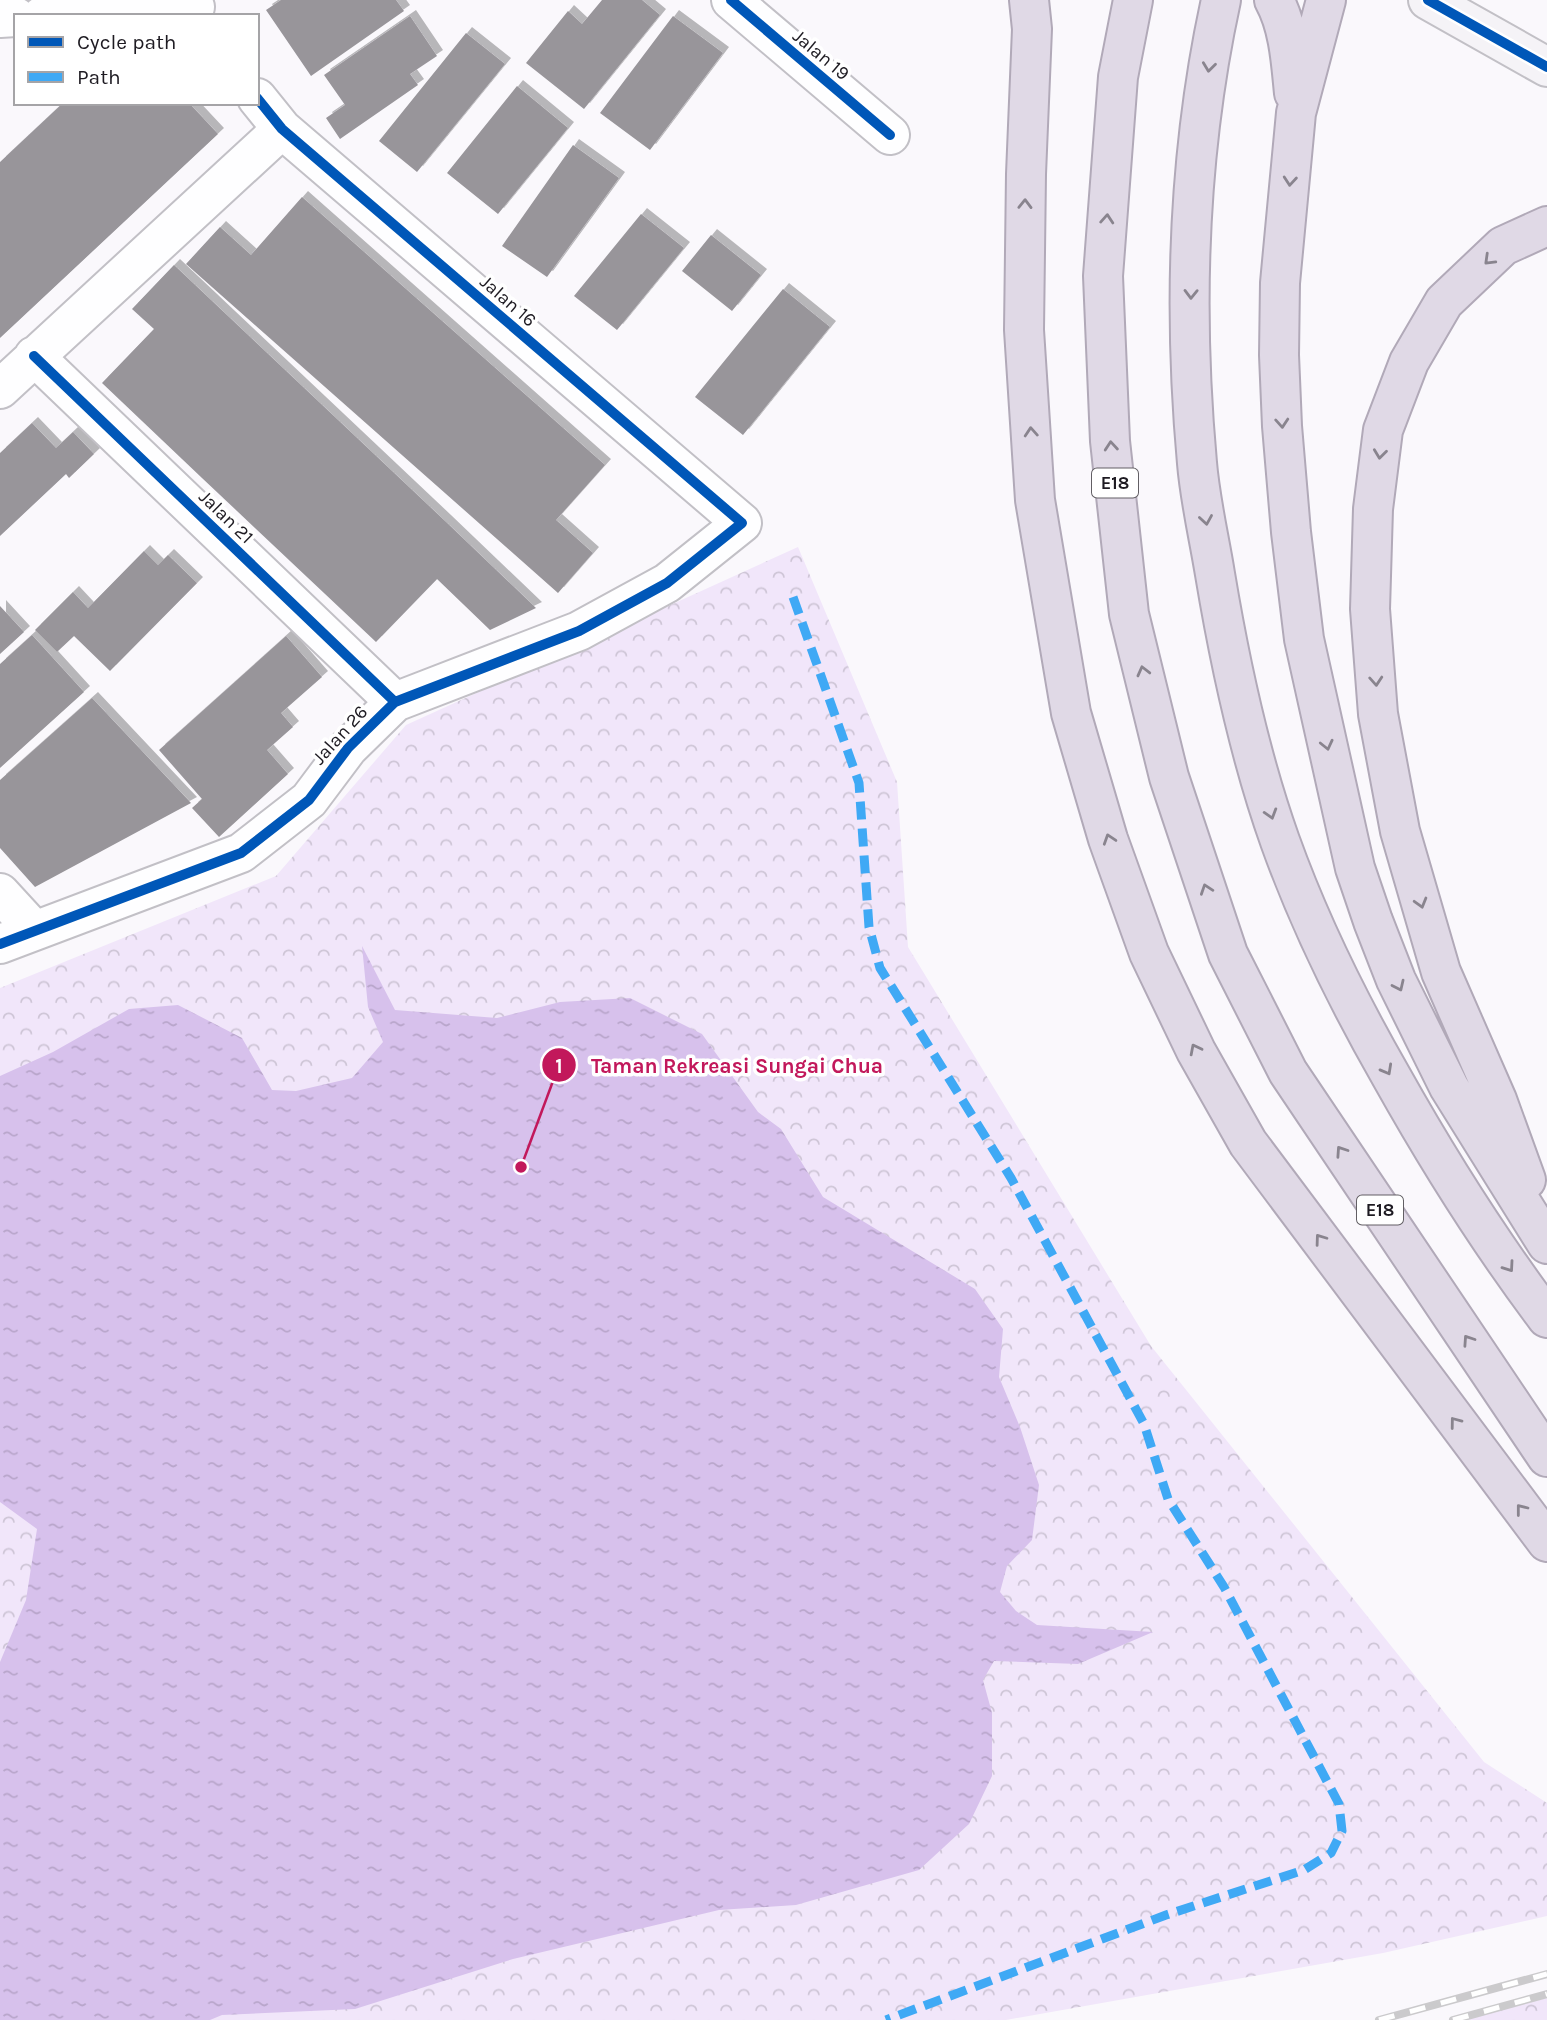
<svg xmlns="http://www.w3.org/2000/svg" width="1547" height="2020" font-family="Karla,sans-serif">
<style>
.forest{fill:url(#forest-crowns)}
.water{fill:url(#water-ripples)}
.building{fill:#98959a;filter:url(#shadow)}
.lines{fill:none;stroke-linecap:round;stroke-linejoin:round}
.street-casing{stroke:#c2c0c6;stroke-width:42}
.secondary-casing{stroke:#c2c0c6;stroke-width:42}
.highway-casing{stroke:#b1a9b8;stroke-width:42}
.street{stroke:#fefeff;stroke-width:38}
.secondary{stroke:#f5f3f7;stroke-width:38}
.highway{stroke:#e0d9e6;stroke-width:38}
.rail-casing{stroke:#cbcacc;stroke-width:8}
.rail{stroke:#fff;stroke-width:5;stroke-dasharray:16;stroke-linecap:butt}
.quiet{stroke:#3fa9f5;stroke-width:9;stroke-dasharray:18 9;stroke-linecap:butt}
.cycleway-casing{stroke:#fff;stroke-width:15}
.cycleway{stroke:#0057b8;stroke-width:10}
.oneway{stroke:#89848e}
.labels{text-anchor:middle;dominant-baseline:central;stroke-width:7;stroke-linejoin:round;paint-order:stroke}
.shield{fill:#fff;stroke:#625f64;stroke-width:2}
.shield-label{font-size:18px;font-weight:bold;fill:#1e1b22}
.street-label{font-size:19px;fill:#1e1b22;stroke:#fff}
.leader{fill:none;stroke:#c2185b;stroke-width:2.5}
.callout-dot{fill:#c2185b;stroke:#fff;stroke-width:2.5}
.mark-label{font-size:21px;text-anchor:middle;font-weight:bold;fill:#fff}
.callout-label{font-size:21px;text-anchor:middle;font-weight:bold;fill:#c2185b;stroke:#fff;stroke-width:7;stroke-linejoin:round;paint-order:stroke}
</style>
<defs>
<pattern id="forest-crowns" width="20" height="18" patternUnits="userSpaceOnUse" patternTransform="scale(1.75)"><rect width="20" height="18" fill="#f1e6fa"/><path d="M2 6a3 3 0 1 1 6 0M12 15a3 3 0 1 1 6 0" fill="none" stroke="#cec5d6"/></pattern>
<pattern id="water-ripples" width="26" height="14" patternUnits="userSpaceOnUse" patternTransform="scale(1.75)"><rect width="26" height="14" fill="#d7c1ec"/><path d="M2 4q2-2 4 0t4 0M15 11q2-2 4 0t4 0" fill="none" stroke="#b8a5ca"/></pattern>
<filter id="shadow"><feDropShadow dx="6" dy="-6" stdDeviation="0" flood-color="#0004"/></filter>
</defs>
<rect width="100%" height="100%" fill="#faf8fc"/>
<path class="forest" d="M798,547L897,782L908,947L1151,1346L1484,1762L1547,1803V1916L1383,1953L1006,2020H0V988L276,876L406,725Z
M1547,1998V2020H1454Z"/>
<path class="water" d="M362,946L395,1010L497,1018L560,1002L630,998L702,1034L758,1112L781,1129L823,1197L975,1289L1003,1329L999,1377L1020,1427L1039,1485L1032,1540L1007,1566L1000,1592L1016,1611L1037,1625L1153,1632L1078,1664L994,1661L983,1680L992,1713V1776L969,1824L919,1870L796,1905L719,1910L513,1959L355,2009L222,2015L210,2020H0V1662L26,1600L37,1529L0,1502V1076L53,1052L129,1009L178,1005L242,1038L272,1090L296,1091L352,1078L383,1042L368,1007Z"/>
<path class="building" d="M281,0H396L404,11L311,76L266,10Z
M602,0H642L660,15L584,109L526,63L568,11L582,24Z
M410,16L437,56L410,74L418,85L340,139L326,118L345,105L324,75Z
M673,16L723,53L650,150L600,113Z
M466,33L505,64L417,172L379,141Z
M517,86L568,128L498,214L447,173Z
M63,103H189L218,134L0,338V162Z
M573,145L619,178L547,277L502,246Z
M302,197L605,465L556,520L593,553L558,593L186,264L220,227L251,255Z
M641,214L684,248L617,330L574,296Z
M711,235L761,275L732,311L682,271Z
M174,265L445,521L536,608L490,630L437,579L376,642L202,478L102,383L154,329L132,309Z
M783,289L830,327L743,435L695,397Z
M32,423L56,448L73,432L94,454L69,478L66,474L0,536V453Z
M144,551L158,565L168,555L197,583L110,671L74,636L57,652L35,630L73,592L88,608Z
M0,606L24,632L0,654Z
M32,635L84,692L0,768V664Z
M286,636L322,677L281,713L293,727L267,750L288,774L219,837L192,808L202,799L159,750Z
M92,698L191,803L35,887L0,848V780Z"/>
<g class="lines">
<g class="street-casing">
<path id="street" d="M731,0L890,135
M42,16L195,7
M0,18L16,17
M34,356L395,702
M0,389L282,129
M0,893L34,930
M0,944L241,853L309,800L348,748L395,702L579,631L667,583L742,523L282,129L257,98"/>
</g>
<g class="secondary-casing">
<path id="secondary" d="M1428,0L1547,67"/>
</g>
<g class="highway-casing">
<path id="highway" d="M1029,0L1032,29L1026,174L1024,330L1035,500L1071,713L1108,839L1149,953L1196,1051L1248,1143L1547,1542
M1133,0L1118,77L1103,276L1110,441L1129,614L1169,777L1228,954L1288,1072L1547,1457
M1221,0C1188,151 1183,309 1197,463C1200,500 1209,537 1215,574C1230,664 1249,754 1280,841C1309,922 1348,1001 1391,1076C1438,1160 1489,1241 1547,1318
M1274,0C1289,27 1291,63 1294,93
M1326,0L1296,113L1280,283L1279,355L1282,426L1291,532L1304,639L1355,868L1373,921L1396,980L1449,1087L1547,1244
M1526,1180L1497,1100L1441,972L1400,831L1378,714L1370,609L1373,509L1383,430L1409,362L1444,302L1503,246L1547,226"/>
</g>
<use href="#street" class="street"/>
<use href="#secondary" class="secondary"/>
<use href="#highway" class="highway"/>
<g class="rail-casing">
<path id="rail" d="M1379,2020L1547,1974
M1453,2020L1547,1994"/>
</g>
<use href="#rail" class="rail"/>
<path class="quiet" d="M793,597L859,783L869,927L880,968L1011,1178L1144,1424L1168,1499L1224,1587L1339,1804L1342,1831L1331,1853L1304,1870L1166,1915L886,2020"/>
<g class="cycleway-casing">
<path id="cycleway" d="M731,0L890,135
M1428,0L1547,67
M34,356L395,702
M0,944L241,853L309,800L348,748L395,702L579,631L667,583L742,523L282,129L257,98"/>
</g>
<use href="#cycleway" class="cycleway"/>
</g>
<defs><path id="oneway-chevron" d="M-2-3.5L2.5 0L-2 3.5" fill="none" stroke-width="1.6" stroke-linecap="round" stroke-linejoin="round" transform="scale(1.75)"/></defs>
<g class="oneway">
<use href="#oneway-chevron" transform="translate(1209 67) rotate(97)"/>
<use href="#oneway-chevron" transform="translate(1290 181) rotate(95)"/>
<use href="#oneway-chevron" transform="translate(1025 204) rotate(-89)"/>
<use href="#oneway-chevron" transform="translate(1107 219) rotate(-86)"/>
<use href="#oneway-chevron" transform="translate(1489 260) rotate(136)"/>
<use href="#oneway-chevron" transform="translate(1191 294) rotate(91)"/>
<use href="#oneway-chevron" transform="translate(1282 423) rotate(86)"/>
<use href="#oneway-chevron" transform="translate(1031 432) rotate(-94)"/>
<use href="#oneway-chevron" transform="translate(1111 446) rotate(-95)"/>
<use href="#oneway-chevron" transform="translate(1380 454) rotate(97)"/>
<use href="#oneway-chevron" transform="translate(1206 520) rotate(81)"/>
<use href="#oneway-chevron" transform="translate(1143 671) rotate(-104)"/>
<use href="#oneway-chevron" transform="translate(1376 681) rotate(86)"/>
<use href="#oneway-chevron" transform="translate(1327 745) rotate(77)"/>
<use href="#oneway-chevron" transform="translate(1271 814) rotate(73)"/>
<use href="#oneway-chevron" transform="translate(1109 839) rotate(-108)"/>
<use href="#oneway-chevron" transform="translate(1206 889) rotate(-109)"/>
<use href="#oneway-chevron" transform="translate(1421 903) rotate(74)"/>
<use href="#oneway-chevron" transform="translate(1399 986) rotate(65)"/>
<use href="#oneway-chevron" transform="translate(1195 1049) rotate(-117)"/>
<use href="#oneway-chevron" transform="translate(1387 1070) rotate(61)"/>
<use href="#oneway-chevron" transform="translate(1341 1151) rotate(-124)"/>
<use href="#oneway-chevron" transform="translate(1320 1239) rotate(-126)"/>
<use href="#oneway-chevron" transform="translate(1509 1267) rotate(55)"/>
<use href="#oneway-chevron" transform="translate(1468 1340) rotate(-124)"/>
<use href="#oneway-chevron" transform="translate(1455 1422) rotate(-127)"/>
<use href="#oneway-chevron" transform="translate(1521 1509) rotate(-128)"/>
</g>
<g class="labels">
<g class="shield">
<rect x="1092" y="468.5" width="46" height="29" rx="5"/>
<rect x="1357" y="1195.5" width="46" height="29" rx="5"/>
</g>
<g class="shield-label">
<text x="1115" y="483">E18</text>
<text x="1380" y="1210">E18</text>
</g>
<g class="street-label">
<text transform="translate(821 55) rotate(40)">Jalan 19</text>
<text transform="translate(508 301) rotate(41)">Jalan 16</text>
<text transform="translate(226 517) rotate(44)">Jalan 21</text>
<text transform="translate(340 735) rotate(-48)">Jalan 26</text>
</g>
</g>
<path class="leader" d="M521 1167L559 1065"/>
<g class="callout-dot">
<circle cx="521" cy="1167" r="7"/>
<circle cx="559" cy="1065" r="18"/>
</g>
<g class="mark-label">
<text x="559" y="1073">1</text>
</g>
<g class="callout-label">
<text x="737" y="1073">Taman Rekreasi Sungai Chua</text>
</g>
<rect x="14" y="14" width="245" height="91" fill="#ffffff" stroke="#a5a4a7" stroke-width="2"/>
<rect x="28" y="37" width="35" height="10" fill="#0057b8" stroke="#a5a4a7" stroke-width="2"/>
<text x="77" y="49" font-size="21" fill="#1e1b22">Cycle path</text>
<rect x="28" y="72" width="35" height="10" fill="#3fa9f5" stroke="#a5a4a7" stroke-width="2"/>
<text x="77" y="84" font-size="21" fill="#1e1b22">Path</text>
</svg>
